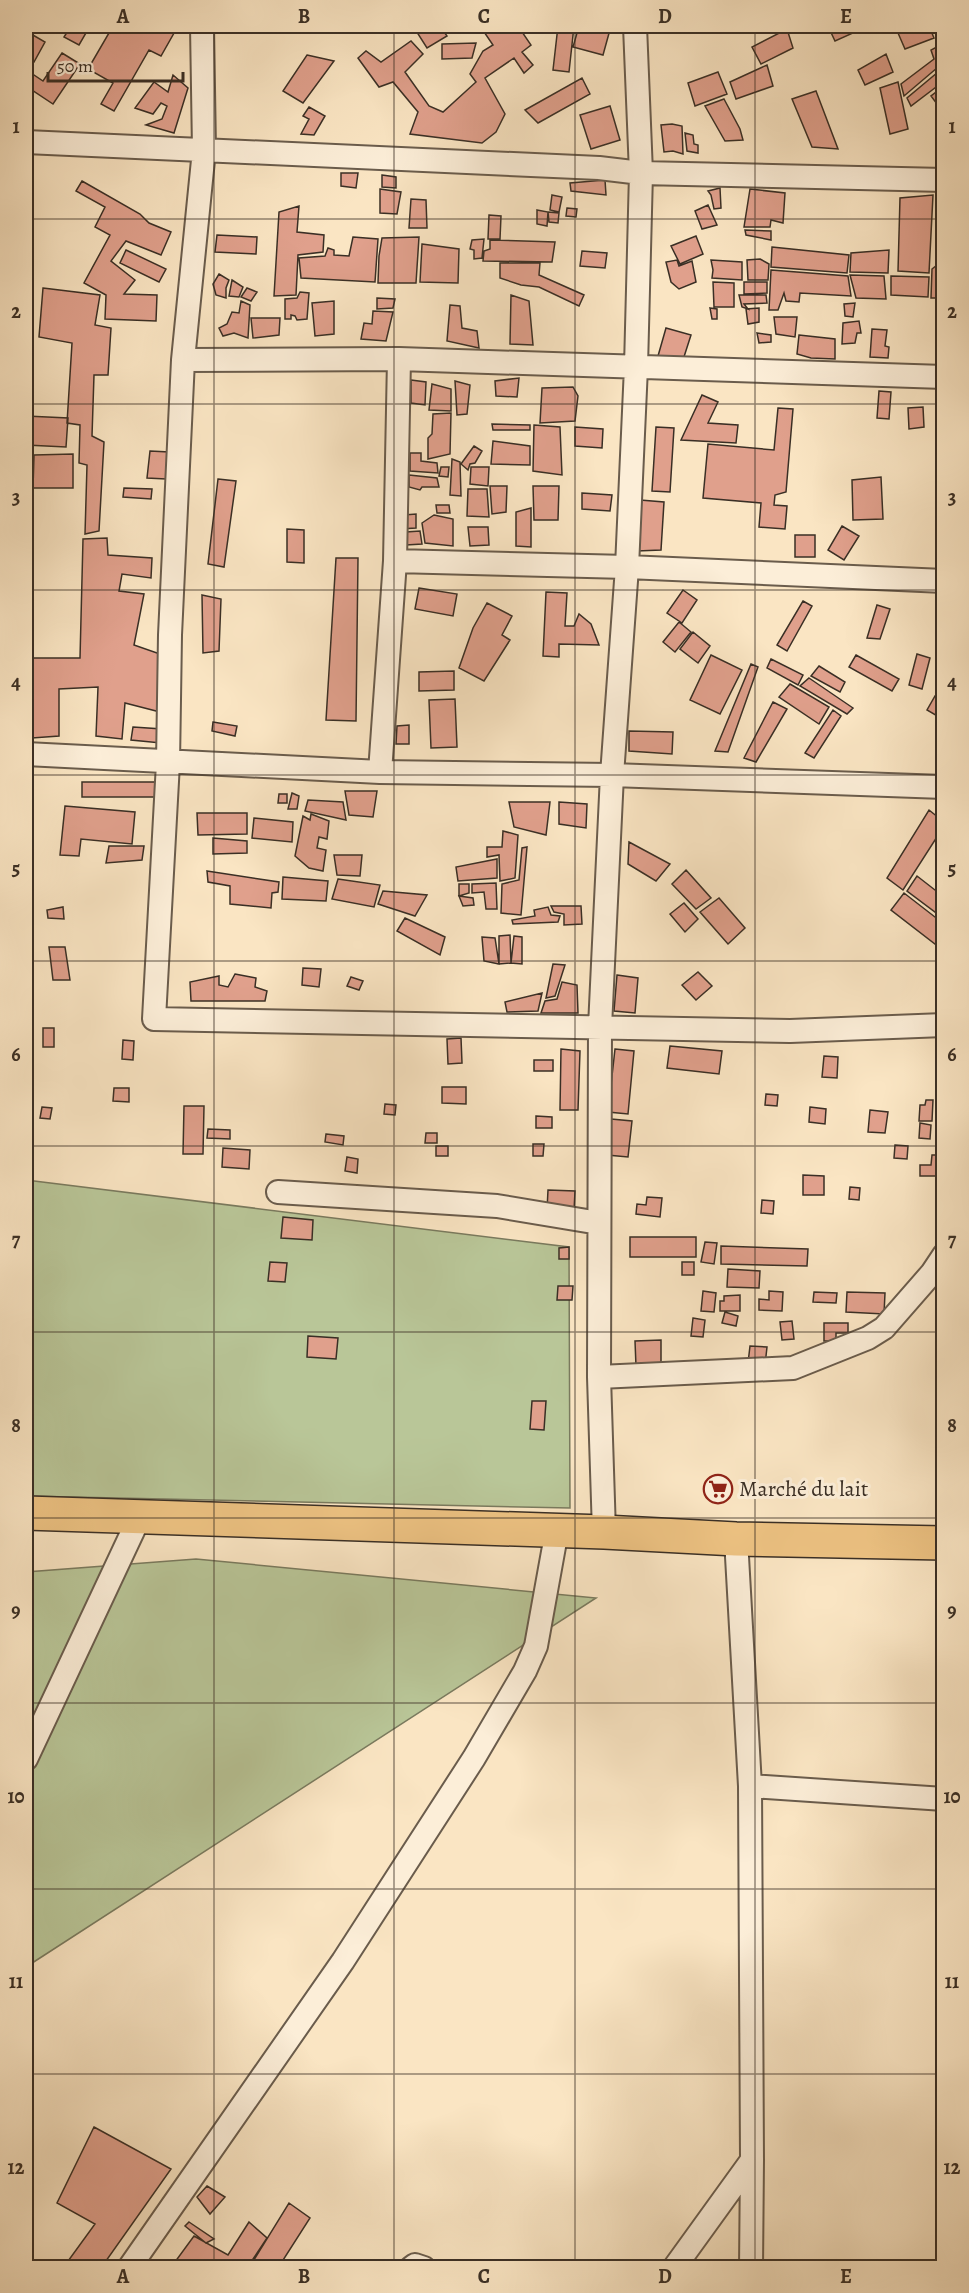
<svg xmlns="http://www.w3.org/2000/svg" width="969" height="2293" font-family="Alegreya,serif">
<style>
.green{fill:#b9c698;stroke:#7a7a5e;stroke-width:1.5}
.building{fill:#e0a08c;stroke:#3a2f25;stroke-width:1.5}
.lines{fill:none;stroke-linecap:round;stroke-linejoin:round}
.street-casing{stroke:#6a5c4c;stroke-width:26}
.highway-casing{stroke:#3a2f25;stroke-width:36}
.street{stroke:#fceed8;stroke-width:22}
.highway{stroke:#edc282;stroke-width:33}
.grid{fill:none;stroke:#3a2f25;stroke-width:1.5;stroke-opacity:0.55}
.labels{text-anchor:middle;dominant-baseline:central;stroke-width:6;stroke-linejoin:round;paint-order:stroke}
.poi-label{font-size:22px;fill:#3a2f25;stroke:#fceed8;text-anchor:start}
.neatline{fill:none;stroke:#3a2f25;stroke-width:2}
.grid-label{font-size:20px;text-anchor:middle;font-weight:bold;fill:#3a2f25}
</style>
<rect width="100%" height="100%" fill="#fae5c3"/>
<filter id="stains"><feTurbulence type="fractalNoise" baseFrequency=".00333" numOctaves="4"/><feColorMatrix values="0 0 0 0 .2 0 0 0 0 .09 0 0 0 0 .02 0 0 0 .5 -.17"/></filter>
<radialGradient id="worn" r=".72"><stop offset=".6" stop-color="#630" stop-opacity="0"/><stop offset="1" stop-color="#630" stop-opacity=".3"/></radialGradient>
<path class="green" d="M26,1180L569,1247L570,1508L26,1496Z
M196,1559L596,1598L26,1967V1572Z"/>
<path class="building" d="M71,26H90L79,45L64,37Z
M113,26H178L161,56L149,50L114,111L101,104L113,83L88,69Z
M413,26H440L447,36L427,48Z
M480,26H518L531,45L522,52L533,65L524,73L514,58L485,78L505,114L496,132L482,143L410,134L418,112L393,82L379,87L358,58L366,51L381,62L411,41L423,54L405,72L429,106L443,112L476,82L470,74L483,51L493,45Z
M558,26H574L569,72L553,70Z
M579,26H611L603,55L573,47Z
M828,26H849L853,33L835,41Z
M915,26H929L934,38L905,49L898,33Z
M787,29L793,48L761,64L752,47Z
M26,31L45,42L34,62L26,57Z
M476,43L472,58L442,59V44Z
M944,43V62L904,96L901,84L934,59L931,50Z
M62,53L80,64L53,104L26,86V81L31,73L43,81Z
M886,54L893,72L865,85L858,70Z
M307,55L334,61L303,103L283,91Z
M767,65L773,86L736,99L730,82Z
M944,67V81L911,106L907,98Z
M718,72L727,94L695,106L688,83Z
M173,75L188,88L174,133L146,125L162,119L167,106L161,103L153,114L135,108L154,82L168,92Z
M582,78L590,94L538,123L525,110Z
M898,82L908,129L890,134L880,88Z
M944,86V99L937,104L931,96Z
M816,91L838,149L812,147L792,99Z
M724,99L740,129L743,140L725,141L705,106Z
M610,106L620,140L591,149L580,115Z
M309,107L325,116L314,135L301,134L309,119L303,116Z
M672,124L682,126L683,154L673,151L664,152L661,125Z
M685,133L693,135L694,144L698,145V153L687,151Z
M341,173H358L356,188L341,186Z
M382,175L396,177V188L382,187Z
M605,180L606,195L571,191L570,183Z
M82,181L140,214L149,223L171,232L161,255L126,241L111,261L135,280L124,294L157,295L156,321L105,319L106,295L84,283L110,235L95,227L105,207L76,191Z
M720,188L721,208L714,209L711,195L708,191Z
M380,189L401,192L397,214L380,213Z
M750,189L785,193L783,223L771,220L770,227H744Z
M552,195L562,197L559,212L550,210Z
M933,195L929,273L898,271L900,198Z
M411,199L426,200L427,228H409Z
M708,205L717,225L702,229L695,211Z
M299,206L297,232L324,235L323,252L298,255L296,295L274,296L279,212Z
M567,208L577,209L576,217L566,216Z
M537,210L548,212L547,226L537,224Z
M548,212L559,213L558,223L549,222Z
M489,215L501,216L500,239H488Z
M745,230L771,231V240L746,235Z
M217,235L257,237L256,254L215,252Z
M696,236L703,254L680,264L671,246Z
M353,237L378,239L375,282L301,278L299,258L325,256L328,248L334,250V255L349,256Z
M419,237L416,283H378L379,256L382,238Z
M484,239L482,258L474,259V250L470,249L472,240Z
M490,240L555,242L552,262L483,261L484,251L490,249Z
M422,244L459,249L458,283L420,282Z
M772,247L849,255L847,273L771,267Z
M944,248V298H931L932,269L942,261Z
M126,250L166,269L159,282L120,263Z
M889,250L888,273L850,272L851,253Z
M582,251L607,253L605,268L580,266Z
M760,259L769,264L768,280H748L747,260Z
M677,260L679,266L692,261L696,282L679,289L671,282L666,262Z
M711,260L742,262V280L712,278L713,270Z
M500,263H540L539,275L584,295L579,306L539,287L521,285L500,278Z
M771,270L848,276L851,296L800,293L799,302L786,301L784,293L778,310H769Z
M219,274L229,280L226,288V298L216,295L213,284Z
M850,275L884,276L886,299L856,298Z
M891,276L929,277L928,297L891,295Z
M232,280L243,287L239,297L229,296Z
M713,282L734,283V307H714Z
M744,282H767V293L744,294Z
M43,288L100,295L95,325L111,328L108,375H94L92,436L104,442L99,531L85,534L87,465L79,463L80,425L67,423L72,343L39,337Z
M247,288L257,292L251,301L241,297Z
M300,292L309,293L307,319L297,320L295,316L291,315V319H285V299L297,298Z
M511,295L529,301L533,345L510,344Z
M739,295H766L767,303L744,304L748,309L742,307Z
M377,298L395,299L393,308L377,309Z
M241,301L250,305L248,338L234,333L223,336L219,328L227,324L232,312L239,313Z
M334,301V334L315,336L312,303Z
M855,303L853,317L845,316L844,304Z
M450,305L460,306L462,328L477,331L479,348L447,341Z
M710,308L717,309V319H712Z
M759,308V322L748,324L746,309Z
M373,311L393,312L386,341L361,339L364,323L372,324Z
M774,317H797L795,337L776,334Z
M251,318H280L279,335L253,338Z
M859,321L861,333H857L855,343L842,344L843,323Z
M666,328L691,335L682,363L658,356Z
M872,329L887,330L885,346L889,347L888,358L870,357Z
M757,333L771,335V342L759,343Z
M799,335L835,339V359L811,358L797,354Z
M519,378L517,397L496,396L495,381Z
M411,380L426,382L425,405L411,403Z
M455,381L470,385L467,414L457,415Z
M432,384L451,389V411L429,410Z
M573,387L578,396L575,421L540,423L542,388Z
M879,391L891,392L889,419L877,418Z
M702,395L718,402L708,423L738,425L736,443L681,440Z
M944,397V414H940L939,398Z
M923,407L924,427L909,429L908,408Z
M778,408L793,409L786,492L775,495L774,505L787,506L785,529L759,527L761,503L703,498L708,444L774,450Z
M451,413L450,454L428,459V438L432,434L433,414Z
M26,416L68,418L66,447L26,445Z
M944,418V479L941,480L940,419Z
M492,424L530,425V430H493Z
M534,425L560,427L562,475L533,471Z
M575,427L603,429L602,448L575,446Z
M656,427L674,428L670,492L652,491Z
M493,441L530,446V465L491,464Z
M474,446L482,451L475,463L470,464L468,470L461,464Z
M150,451L169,452L166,479L147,478Z
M410,453H421V461L437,463L438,473L410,471Z
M73,454V488H33L34,455Z
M452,459L460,462L461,496L450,495Z
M441,467H449L448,477L439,476Z
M471,467H489L488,486L470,484Z
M409,475L437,478L439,487H422L420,490L409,487Z
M881,477L883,519L853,520L852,480Z
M218,479L236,481L224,567L208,564Z
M490,486H507L506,512L492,514Z
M533,486H559L558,520H534Z
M124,488L152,489L151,499L123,497Z
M468,489H487L489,517L467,516Z
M582,493L612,495L610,511L582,509Z
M640,500L664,502L661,550L637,551Z
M436,505H449L450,513H437Z
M531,508V547L516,546V512Z
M416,514V528L399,529L404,515Z
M434,515L453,519V546L425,543L422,523Z
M842,526L859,536L844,560L828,550Z
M468,527H488L489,545L470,546Z
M287,529L304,530V563L287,562Z
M420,531L422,544L406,545V532Z
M795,535H815V557H795Z
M107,538L108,555L152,558L151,578L122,574L119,591L144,594L134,645L160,654V712L125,703L122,739L96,736L98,687L59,689V736L32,738L31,704H26V683L29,682V675H26V658H80L83,539Z
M336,558H358L356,721L326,720Z
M419,588L457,594L453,616L415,609Z
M683,590L697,600L682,623L667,613Z
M546,592L567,593L565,626H574L579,614L591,624L599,645L559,644V657L543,656Z
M202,595L221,599L219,651L203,653Z
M803,601L812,606L787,651L777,645Z
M487,603L512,616L502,635L510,640L484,681L459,668L473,628Z
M877,605L890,609L880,639L867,638Z
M679,622L691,632L675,652L663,642Z
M693,632L710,646L698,663L680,649Z
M917,654L930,658L922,689L909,685Z
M711,655L742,670L720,714L690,700Z
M856,655L899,679L892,691L849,667Z
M771,659L803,675L798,685L767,668Z
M751,664L758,667L728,752L715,751Z
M819,666L845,682L840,692L811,676Z
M454,671V690L419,691V672Z
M809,678L853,708L847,714L800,686Z
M790,684L829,707L819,724L779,697Z
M935,696L944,701V720L927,710Z
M455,699L457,747L431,748L429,700Z
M773,702L787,709L756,762L744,758Z
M833,710L841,716L814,758L805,753Z
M213,722L237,726L235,736L212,731Z
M409,725V744H396L397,726Z
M133,727L162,729L161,743L131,740Z
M629,731L673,732L672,754L629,751Z
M82,782H157V797H82Z
M345,791H377L373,817L349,815Z
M292,793L299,796L297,809H288Z
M279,794H287V803H278Z
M308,800L343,802L346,820L305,811Z
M509,802H550L546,835L514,827Z
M559,802L587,804L586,828L559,824Z
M65,806L135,812L132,844L81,839L79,856L60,855Z
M929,810L944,822V826L903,890L887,878Z
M197,813H247V834L198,835Z
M311,814L329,821L327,839L319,837L317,848L326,850L323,871L309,868L295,856L303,816L310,820Z
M254,818L293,822L292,842L252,838Z
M503,831L518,835L515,878L500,881L499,855L487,857V847H502Z
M213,838L247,841V853L213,854Z
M629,842L670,864L656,881L628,864Z
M109,846H144L142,860L106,863Z
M527,847L521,915L501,913L502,884L519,880L522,848Z
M334,855H362L360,876L337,875Z
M497,859V878L458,881L456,867Z
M686,870L711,898L696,909L672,884Z
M207,871L279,882L278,892L272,893L271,908L230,904V886L208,882Z
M917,876L944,897L943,918L907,891Z
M283,877L328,881L326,901L282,899Z
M338,879L380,885L374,907L332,899Z
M496,883L497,909H486L484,892L472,893V884Z
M459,884H469V893L459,896Z
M383,891L427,895L415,916L378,904Z
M904,893L944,924V951L891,910Z
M459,896L473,898L474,905L463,906Z
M719,898L745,928L728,944L700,912Z
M684,903L698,919L685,932L670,914Z
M551,906H581L582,924L564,925V914L554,912Z
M63,907L64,919L48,918L47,910Z
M548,907L551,915L560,916L558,922L513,924L512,920L535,916L534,910Z
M405,918L445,937L440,955L397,931Z
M510,935L511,963L499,964V936Z
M514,936L522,937V964L511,963Z
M482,937L495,938L499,964L484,961Z
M49,947H65L70,980H53Z
M553,964L565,965L555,996L546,998Z
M303,968L321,969L319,987L302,985Z
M698,972L712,986L696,1000L682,985Z
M235,974L256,978L255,987L267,991L265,1001H191L190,982L219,976V985L228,987Z
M617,975L638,978L635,1013L614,1011Z
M351,977L363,981L359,990L347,986Z
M562,982L577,985L578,1013H541L545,1001L557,999Z
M542,993L538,1011L507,1012L505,1002Z
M43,1028H54V1047H43Z
M461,1038L462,1063L448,1064L447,1039Z
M123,1040L134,1041L133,1060L122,1059Z
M670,1046L722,1051L719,1074L667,1068Z
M561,1049L580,1051L578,1110H560Z
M615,1049L634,1051L628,1114L608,1112Z
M824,1056L838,1057L837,1078L822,1077Z
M534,1060H553V1071H534Z
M442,1087H466V1104L442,1103Z
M114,1088H129V1102L113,1101Z
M766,1094L778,1095L777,1106L765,1105Z
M926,1100H933L932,1121H919L920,1105H925Z
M939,1103H944V1115L938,1114Z
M385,1104L396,1105L395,1115L384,1114Z
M184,1106H204L203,1154H183Z
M42,1107L52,1108L50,1119L40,1118Z
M810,1107L826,1109L825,1124L809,1122Z
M870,1110L888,1112L885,1133L868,1132Z
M536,1116L552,1117V1128H536Z
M611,1119L632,1121L628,1157L607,1155Z
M920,1123L931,1125L930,1139L919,1138Z
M208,1129L230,1130V1139L207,1138Z
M426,1133H437V1143H425Z
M326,1134L344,1136L343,1145L325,1142Z
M533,1144H544L543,1156H533Z
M895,1145L908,1146L907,1159L894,1158Z
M436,1146H448V1156H436Z
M223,1148L250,1150L249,1169L222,1167Z
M932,1155H944V1176H920V1165H931Z
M347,1157L358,1159L357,1173L345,1171Z
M803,1175L824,1176V1195H803Z
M850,1187L860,1188L859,1200L849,1199Z
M548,1190L575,1191L574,1211L547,1210Z
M647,1197L662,1198L660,1217L636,1214L637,1204L646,1205Z
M762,1200L774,1201L773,1214L761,1213Z
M283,1217L313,1220L312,1240L281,1238Z
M630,1237H696V1257H630Z
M705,1242L717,1243L714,1264L701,1262Z
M721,1246L808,1249L807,1266L721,1264Z
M569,1247V1259H559V1248Z
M270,1262L287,1263L285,1282L268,1281Z
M682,1262H694V1275H682Z
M728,1269L760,1271L759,1288L727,1287Z
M558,1286H573L572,1300H557Z
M703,1291L716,1293L714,1312L701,1311Z
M769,1291L783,1292L782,1311L759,1310V1299L769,1300Z
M814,1292L837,1293L836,1303L813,1302Z
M847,1292L885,1293L884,1314L846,1312Z
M740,1295V1311H720V1301H724V1296Z
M725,1312L738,1316L736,1326L722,1323Z
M693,1318L705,1320L703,1337L691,1336Z
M792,1321L794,1339L782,1340L780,1322Z
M824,1323H848V1333H836V1341H824Z
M308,1336L338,1338L336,1359L307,1357Z
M661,1340V1365L636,1366L635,1341Z
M750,1346L767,1347L765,1365L748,1363Z
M532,1401H546L544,1430L530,1429Z
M94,2127L171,2169L101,2268H63L95,2224L57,2203Z
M207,2186L225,2197L210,2214L197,2197Z
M289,2203L310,2218L278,2268H249Z
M189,2222L214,2239L206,2243L185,2226Z
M249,2222L267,2238L247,2268L172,2266L194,2236L228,2255Z"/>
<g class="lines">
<g class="street-casing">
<path id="street" d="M202,26L204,150L183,360L170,635L168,763L154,1019L790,1031L944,1025
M26,142L599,168L641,173L944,180
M183,360L399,359L944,377
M395,561L627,567L944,581
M26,754L380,772L612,775L944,787
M380,772L395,561L399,359
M278,1192L497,1206L599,1223
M599,1377L793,1368L868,1338L884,1328L932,1273L944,1255
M604,1532L599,1377L600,1027L612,775L627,567L636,367L641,173L635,26
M736,1539L750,1786L752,2160L751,2268
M26,1759L140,1516
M750,1786L944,1799
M129,2268L343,1961L474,1758L525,1671L536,1646L557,1530
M411,2268L415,2265L424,2268
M674,2268L752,2160"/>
</g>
<g class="highway-casing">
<path id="highway" d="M26,1513L604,1532L736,1539L944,1543"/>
</g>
<use href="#street" class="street"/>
<use href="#highway" class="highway"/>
</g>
<path class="grid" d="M214,26V2268M394,26V2268M575,26V2268M755,26V2268M26,219H944M26,404H944M26,590H944M26,775H944M26,961H944M26,1146H944M26,1332H944M26,1518H944M26,1703H944M26,1889H944M26,2074H944"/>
<defs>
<g id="supermarket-ring" transform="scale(1.5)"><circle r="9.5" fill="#fceed8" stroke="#8f2418" stroke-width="1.5"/><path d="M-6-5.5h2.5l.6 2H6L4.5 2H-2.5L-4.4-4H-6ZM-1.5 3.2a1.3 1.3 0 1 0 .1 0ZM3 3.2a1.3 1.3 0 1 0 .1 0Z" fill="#8f2418"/></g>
</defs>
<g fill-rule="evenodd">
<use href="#supermarket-ring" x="718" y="1489"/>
</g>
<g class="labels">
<g class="poi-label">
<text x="739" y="1489">Marché du lait</text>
</g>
</g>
<rect width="969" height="2293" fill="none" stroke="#fae5c3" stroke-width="66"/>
<path d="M48 72v9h135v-9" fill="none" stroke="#3a2f25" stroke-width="3"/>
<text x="57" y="72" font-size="18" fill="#3a2f25" stroke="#fceed8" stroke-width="4.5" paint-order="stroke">50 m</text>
<rect x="33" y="33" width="903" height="2227" class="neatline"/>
<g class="grid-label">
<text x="123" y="23">A</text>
<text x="304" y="23">B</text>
<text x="484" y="23">C</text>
<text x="665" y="23">D</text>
<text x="846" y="23">E</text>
<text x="16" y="133">1</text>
<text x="952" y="133">1</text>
<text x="16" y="318">2</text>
<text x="952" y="318">2</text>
<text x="16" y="504">3</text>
<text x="952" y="504">3</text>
<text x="16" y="689">4</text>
<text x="952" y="689">4</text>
<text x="16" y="875">5</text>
<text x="952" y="875">5</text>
<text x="16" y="1061">6</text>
<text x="952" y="1061">6</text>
<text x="16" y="1246">7</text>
<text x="952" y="1246">7</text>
<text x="16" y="1432">8</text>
<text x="952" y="1432">8</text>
<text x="16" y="1617">9</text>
<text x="952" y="1617">9</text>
<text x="16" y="1803">10</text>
<text x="952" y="1803">10</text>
<text x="16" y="1988">11</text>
<text x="952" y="1988">11</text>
<text x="16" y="2174">12</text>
<text x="952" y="2174">12</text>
<text x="123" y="2283">A</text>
<text x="304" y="2283">B</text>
<text x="484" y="2283">C</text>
<text x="665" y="2283">D</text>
<text x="846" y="2283">E</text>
</g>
<rect width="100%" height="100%" filter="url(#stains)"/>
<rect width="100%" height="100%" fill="url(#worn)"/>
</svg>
